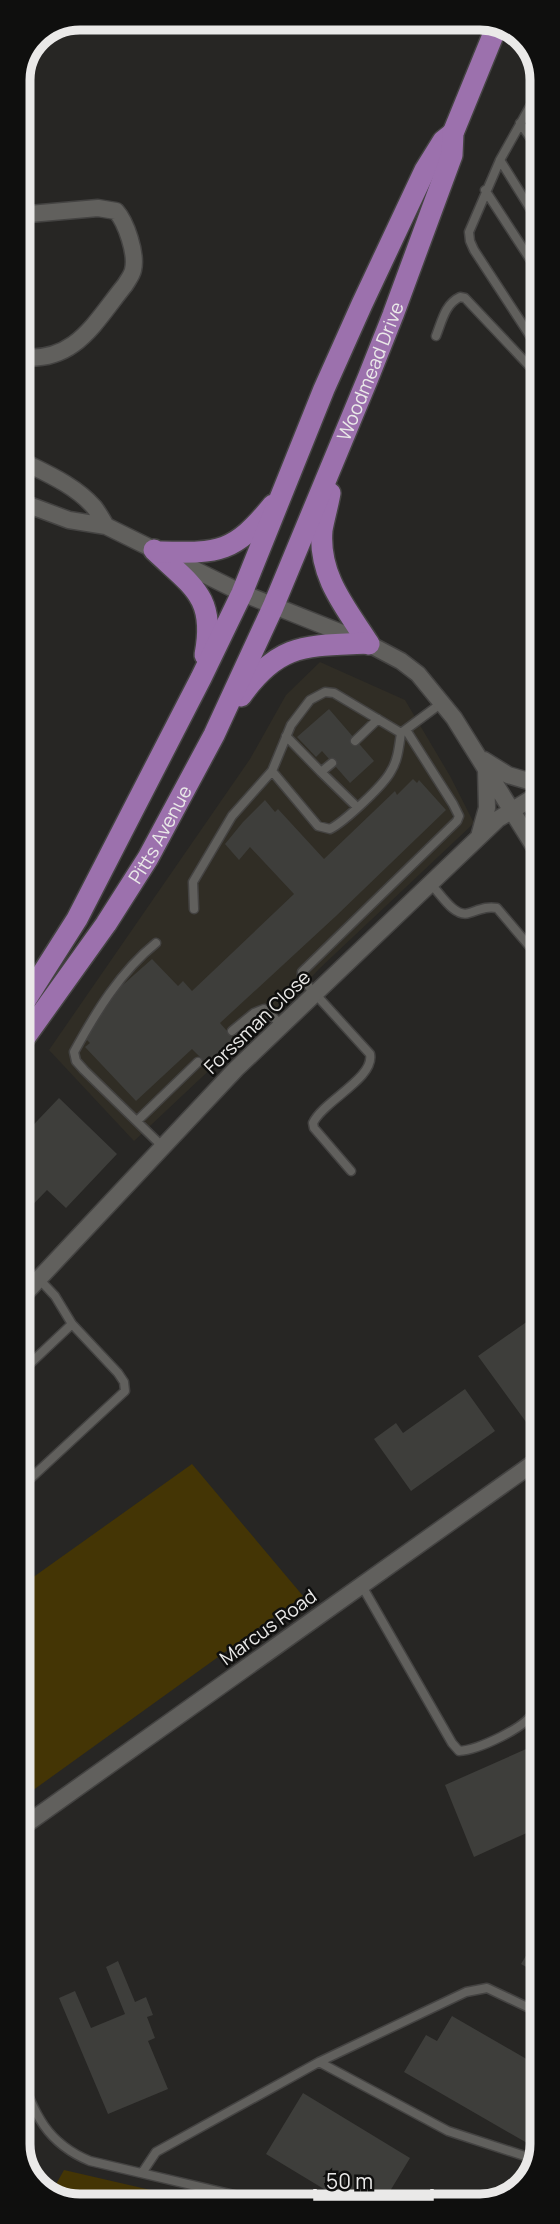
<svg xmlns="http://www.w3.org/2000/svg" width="560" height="2224" font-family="Manrope,sans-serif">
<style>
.built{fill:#302d25}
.green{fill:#443505}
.building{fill:#3e3e3b}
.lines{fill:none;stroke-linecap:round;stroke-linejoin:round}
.lane-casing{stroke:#444342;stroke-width:11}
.street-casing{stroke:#444342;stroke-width:19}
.primary-casing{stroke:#444342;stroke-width:24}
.lane{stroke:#61605d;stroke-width:8}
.street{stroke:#61605d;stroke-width:16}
.primary{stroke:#9c71ad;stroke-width:21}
.labels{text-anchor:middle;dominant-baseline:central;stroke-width:5;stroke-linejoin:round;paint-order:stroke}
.street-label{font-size:19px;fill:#eae9e8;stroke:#0f0f0e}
.rim{fill:none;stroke:#eae9e8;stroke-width:9}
</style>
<rect width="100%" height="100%" fill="#272624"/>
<path class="built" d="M320,662L405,700L450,776L474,823L319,969L297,993L235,1046L134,1141L49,1050L250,759L286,695Z"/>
<path class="green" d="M192,1464L303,1596L18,1801V1588Z
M64,2170L220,2206H72L50,2195Z"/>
<path class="building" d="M329,709L374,761L350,783L322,751L316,757L297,737Z
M413,779L417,783L419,780L446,810L336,916L220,1023L234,1039L207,1064L192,1049L136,1101L85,1047L90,1043L85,1038L117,990L152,959L178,986L183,981L192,991L294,894L250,847L239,860L225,844L243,822L265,800L275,812L278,809L324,859L395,791L397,795Z
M59,1098L117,1154L66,1208L47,1190L18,1220V1141Z
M535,1316L542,1326V1410L526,1422L478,1356Z
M465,1389L495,1431L411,1491L374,1439L396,1423L403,1433Z
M542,1742V1826L474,1857L445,1785Z
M536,1939L542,1943V1976L521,1964Z
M118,1961L135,2002L146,1997L153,2015L147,2017L155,2038L148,2041L168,2089L108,2114L59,1998L75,1991L91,2028L125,2014L106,1967Z
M452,2016L542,2068V2132L534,2147L404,2072L426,2035L437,2041Z
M303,2093L410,2158L381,2206H352L266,2154Z"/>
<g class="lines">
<g class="lane-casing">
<path id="lane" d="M541,87L500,160L469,232L470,241L474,250L542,354
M520,123L541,153
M500,160L541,226
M485,190L541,276
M436,336C442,321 445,304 460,297L465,298L534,371L542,383
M542,424C534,433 534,440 542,449
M286,736L321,772
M355,741L378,719
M332,763L321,772L357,807
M272,771L318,826L330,829C344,822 384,785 391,771C398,760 399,746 401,733L443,702
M430,883C440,893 454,918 469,913C479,910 486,906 497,908L542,961
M194,909L193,882L232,816L272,771L291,725L310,700L325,692L334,693L401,733
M156,943C120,972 96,1012 74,1052L76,1061L84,1070L163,1147
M232,1031L254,1013L264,1009L283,1026
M137,1121L198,1062
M351,1171L314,1128L313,1123C323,1101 375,1078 370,1054L309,987L302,976V972L457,821L459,816L453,804L406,730
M18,1375L72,1324L55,1296L39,1279
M18,1490L125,1391L124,1382L118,1373L72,1324
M362,1586L452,1743L459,1751C477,1750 527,1728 535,1710C541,1693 528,1671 542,1657
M19,2072C35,2114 46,2143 90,2161L281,2206
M537,2160L448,2131L319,2062L466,1992L487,1988L542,2014
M142,2173L156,2152L319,2062"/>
</g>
<g class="street-casing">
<path id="street" d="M18,215L98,208L116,211C126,222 137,254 133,270C132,275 128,280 125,285C94,323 75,364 18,357
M18,459C43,472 74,484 94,507C98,512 102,519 106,526
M18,501L69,520L106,526L242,593L367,643L401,661L418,674L454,718L542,859
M484,760L508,775L542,785
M480,833L487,808L486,769
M18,1301L236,1069L498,819L542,792
M18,1830L542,1457"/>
</g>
<g class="primary-casing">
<g id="primary">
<path d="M330,493C328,505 324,518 322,530C318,576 346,608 369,644"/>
<path d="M154,550C193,587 216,597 205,655"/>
<path d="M159,552C219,553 233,554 273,505"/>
<path d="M241,696C279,642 307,646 367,643"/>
<path d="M18,1012L77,919L201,678L242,593L324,389L362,304L425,170L443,141L453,133"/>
<path id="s1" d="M18,1047L106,924L148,858L214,735L273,607L368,378L393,315L452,155L453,133L498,23"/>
</g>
</g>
<use href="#lane" class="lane"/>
<use href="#street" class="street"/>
<use href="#primary" class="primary"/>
</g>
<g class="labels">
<g class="street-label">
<text stroke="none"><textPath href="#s1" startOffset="765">Woodmead Drive</textPath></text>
<text stroke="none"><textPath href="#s1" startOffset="256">Pitts Avenue</textPath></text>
<text transform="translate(257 1022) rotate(-44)">Forssman Close</text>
<text transform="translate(268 1627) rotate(-36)">Marcus Road</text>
</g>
</g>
<path d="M0 0H560V2224H0ZM80 30H480A50 50 0 0 1 530 80V2144A50 50 0 0 1 480 2194H80A50 50 0 0 1 30 2144V80A50 50 0 0 1 80 30Z" fill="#0f0f0e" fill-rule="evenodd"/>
<path class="rim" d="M80 30H480A50 50 0 0 1 530 80V2144A50 50 0 0 1 480 2194H80A50 50 0 0 1 30 2144V80A50 50 0 0 1 80 30Z"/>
<path d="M315 2189v10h117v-10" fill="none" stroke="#eae9e8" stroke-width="3.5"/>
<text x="326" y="2189" font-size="21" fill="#eae9e8" stroke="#0f0f0e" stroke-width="5" paint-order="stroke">50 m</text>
</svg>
